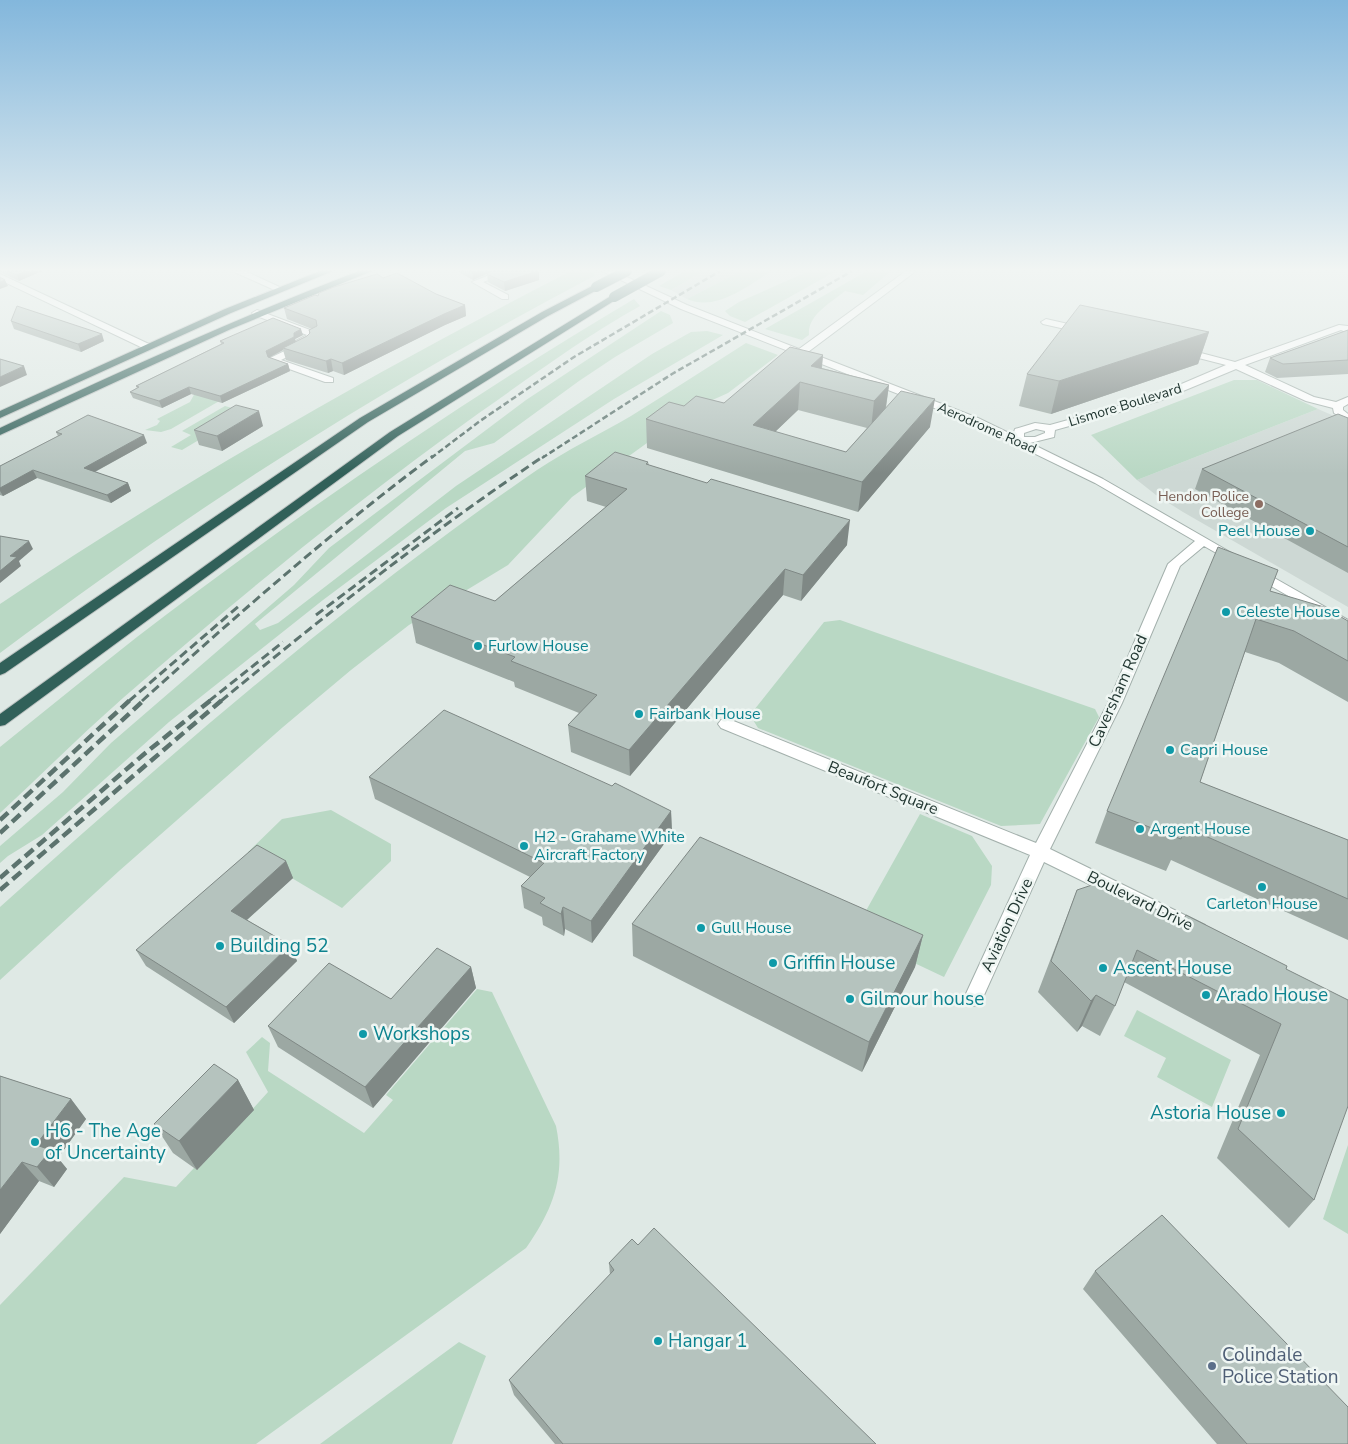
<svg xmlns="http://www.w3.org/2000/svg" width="1348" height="1444" font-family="'Nunito Sans',sans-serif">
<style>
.built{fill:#cdd8d4}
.green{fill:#b9d8c4}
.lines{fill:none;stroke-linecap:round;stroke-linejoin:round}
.minor-casing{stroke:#a3b0ac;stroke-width:2}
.highway-casing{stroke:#bdc3c2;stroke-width:2}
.minor{fill:#fff;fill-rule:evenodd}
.highway{fill:#316059;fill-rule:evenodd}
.rail-far2{stroke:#5c736e;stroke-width:2.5;stroke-dasharray:6 3;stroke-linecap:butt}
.rail-far1{stroke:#5c736e;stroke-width:3;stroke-dasharray:9 4.5;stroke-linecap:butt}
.rail{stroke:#5c736e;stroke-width:4.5;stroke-dasharray:11 5.5;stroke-linecap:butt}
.highway-bridge-casing{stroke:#bdc3c2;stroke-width:11;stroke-linecap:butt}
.highway-bridge{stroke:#316059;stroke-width:10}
.wall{fill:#9ca8a3;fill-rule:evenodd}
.shaded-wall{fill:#7f8885}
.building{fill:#b5c3be;stroke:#7f8885}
.education-dot{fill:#8d6e63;stroke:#eff6f3;stroke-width:2}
.culture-dot{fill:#0f9aa8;stroke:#eff6f3;stroke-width:2}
.service-dot{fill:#5c6f8a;stroke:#eff6f3;stroke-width:2}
.labels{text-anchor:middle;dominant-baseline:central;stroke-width:5;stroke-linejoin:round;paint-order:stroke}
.far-street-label{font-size:14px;fill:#223732;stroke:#eff6f3}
.far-education-label{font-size:14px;fill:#785e54;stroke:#eff6f3;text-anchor:end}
.culture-label{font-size:16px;fill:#0d838f;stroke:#eff6f3;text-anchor:start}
.street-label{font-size:16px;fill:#223732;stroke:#eff6f3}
.near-culture-label{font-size:19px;fill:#0d838f;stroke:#eff6f3;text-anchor:start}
.near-service-label{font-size:19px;fill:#4e5e75;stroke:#eff6f3;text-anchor:start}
</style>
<rect width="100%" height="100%" fill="#dfe9e5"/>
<path class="built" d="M704,271H741L687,299L671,290Z
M1318,409L1348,422V607L1183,512L1156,495L1137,480Z"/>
<path class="green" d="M571,271H589L596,275C469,342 345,414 225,494C149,544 74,598 0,653V604C183,481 375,372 571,271Z
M685,271H704L671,290L659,286Z
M741,271H772C747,286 716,312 687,299Z
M809,271H836L745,322L730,316L725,311L739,302Z
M867,271H891L863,295L845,291C831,303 807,315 809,335L802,340L765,329Z
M634,299L640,306C584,337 532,376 479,413C356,501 238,598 123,698C81,735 41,775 0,813V747C46,710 91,673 137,637C296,515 462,401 634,299Z
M661,311L670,315L673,323L615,357L579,381L494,443L465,451L255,624L260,630L278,623L456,486L652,354L691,332L707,331L723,335L614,399L446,508L323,600L169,722L42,835L8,856L0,863V846L63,792L111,743L294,585L329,548L526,400Z
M746,343L778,355L728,393L697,407L572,497L508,565L409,625L351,670L283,727L119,871L0,980V907C172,753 346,601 537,470C567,450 600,434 631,416C670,392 708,367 746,343Z
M1234,380H1257L1318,409L1137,480L1091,435Z
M247,385L171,429L161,432L145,430L157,425L160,421L157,419L190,402L196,391Z
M225,406L246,412L182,450L171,447L191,435L182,431Z
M840,620L1095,709L1099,717L1040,824L1001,826L758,728L750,715L824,622Z
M331,810L391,844V861L342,908L248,852L282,819Z
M920,814L972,836L992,866L991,885L944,977L853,934Z
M477,989L492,992L556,1126C566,1175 554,1208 526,1248L256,1444H0V1305L124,1177L176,1187L194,1168L198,1169L268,1092L246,1052L262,1037L270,1043L268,1071L364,1133L393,1100L386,1095Z
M1137,1010L1231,1060L1212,1107L1157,1077L1166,1058L1124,1036Z
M1348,1145V1234L1323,1219Z
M459,1342L486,1356L452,1444H320Z"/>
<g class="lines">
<g class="minor-casing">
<path id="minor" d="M232,271H245L286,290L279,292Z
M499,271H513L483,282L508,295V299H502L472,282Z
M602,271H614L687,305L799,349L906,271H916L808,352L978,418L1013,435L1015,429L1035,423L1050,425L1151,397L1226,365L1179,353V349L1182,348L1235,362L1339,325L1348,326V333L1341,330L1245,365L1314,397L1336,402L1348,397V404L1343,407V410L1348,414V422L1334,413L1333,408L1306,401L1236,369L1159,401L1055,430L1054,437L1030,443L1103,479L1242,559L1240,562H1232L1204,546L1180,566L1122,703L1050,849L1205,925L1208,930L1205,935L1199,937L1193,935L1044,862L980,1004L973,1006L966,1004L964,998L1030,855L721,728L718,724L721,720L726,719L731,720L1036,843L1108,703L1168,564L1195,541L1095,483L970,422L681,309ZM1036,429L1045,431V433L1035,437H1024V433Z
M0,274L151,345L153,347L148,350L145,349L0,280Z
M257,310L318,333V337L308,341L311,344L309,346L281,360L333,378V382H325L270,362V358L299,344L296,341L307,335L254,315L252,313Z
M1046,319L1086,328L1088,330L1083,333L1043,324L1041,322Z
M1255,567L1348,620V630L1250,574L1249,571L1250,568Z"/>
</g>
<g class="highway-casing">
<path id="highway" d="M320,271H333L231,313L0,418V411L225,309Z
M359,271H372L231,329L0,435V428C118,372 237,318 359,271Z
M596,284L600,287L599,289L548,316L368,422L5,673L0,675V663L360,418L542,312Z
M614,294L618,297L617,299L398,436L5,725L0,726V714L390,432Z"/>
</g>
<use href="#minor" class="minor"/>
<use href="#highway" class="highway"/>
<path class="rail-far2" d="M431,458L480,421L574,357L720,271
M542,458L672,374L852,271"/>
<path class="rail-far1" d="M316,615L458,508
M129,701L240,605
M142,701C236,616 331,532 433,456
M209,701L283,642
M221,701C325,615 432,531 544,456"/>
<path class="rail" d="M0,820L130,700
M0,833L144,700
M0,878L143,755L211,700
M0,890L222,700"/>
<g class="highway-bridge-casing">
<path id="highway-bridge" d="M596,287L627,271
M614,297L661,271"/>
</g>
<use href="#highway-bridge" class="highway-bridge"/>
</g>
<path class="wall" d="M0,271H42L19,281L0,272Z
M457,271H539V280L505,291L488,282L487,274L473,280Z
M383,278L436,294L465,305L466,316L445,325L344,375L333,371L328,373L286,360L283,350L269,358L288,364L290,371L222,403L191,394L162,408L133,398L130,392L137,388L136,386L221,344L220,341L303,335L295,339L296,342L307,336L309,334V330L312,329L287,319L284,308L318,296Z
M11,321L104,341L81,352L14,329Z
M1348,330V374L1277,378L1265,372L1270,358Z
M1209,332L1198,364L1051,414L1019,406L1027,374Z
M823,355L822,368L889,385L886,408L930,427L858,512L647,448L646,419L684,406L724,403ZM798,410L867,428L846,452L775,432Z
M1348,418V573L1195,489L1202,469Z
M263,426L222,451L199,445L194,430Z
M56,432L147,443L95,472L128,483L131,491L111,503L37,478L3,496L0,495V466L58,436Z
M648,462L649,465L847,545L801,601L783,595L630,776L571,752L568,725L579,713L515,687L514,682L416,643L411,617L495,601L606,507L587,501L585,476Z
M1270,591L1348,621V702L1279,663L1245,652L1200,782L1348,840V940L1171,860L1166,871L1095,843L1107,811Z
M369,777L612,786L671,811L672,833L592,943L565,929L564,936L543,925L542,917L524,908L521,886L530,877L375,799Z
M286,861L293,878L247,920L290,945L297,961L234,1023L146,966L136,950Z
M1077,890L1182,922L1286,969L1314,1200L1289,1228L1217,1158L1260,1055L1124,982L1115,1006L1100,1036L1082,1026L1077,1032L1038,992Z
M632,924L923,935L915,967L862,1072L633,956Z
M471,967L476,988L373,1108L278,1047L268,1026L391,999Z
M0,1076L71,1099L86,1119L58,1158L67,1169L54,1187L39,1181L0,1234Z
M238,1080L254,1110L197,1170L173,1153L154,1124Z
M609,1263L876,1444H555L514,1395L509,1380L610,1275Z
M1095,1271L1348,1444H1217L1083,1289Z"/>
<path class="shaded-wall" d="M26,271H42L19,281L17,275Z
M472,271H493L473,280Z
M539,271V280L505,291L504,282Z
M5,280L8,286L0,289V282Z
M465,305L466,316L445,325L344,375L342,363L444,314Z
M301,329L303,335L295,339L296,343L283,348V350L268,358L266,351L294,333Z
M1209,332L1198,364L1051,414L1059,381Z
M102,334L104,341L81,352L78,344Z
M823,355L820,382L811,366Z
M331,359L333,371L328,373L326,361Z
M288,364L290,371L222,403L220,396Z
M24,366L27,375L0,387V377Z
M800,382L798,410L755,451L753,425Z
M889,385L885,412L871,429L874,401Z
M189,387L191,394L162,408L159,401Z
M935,399L930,427L858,512L862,482Z
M259,411L263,426L222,451L217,436Z
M144,435L147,443L87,476L84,468Z
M33,470L37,478L3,496L0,491V488Z
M128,483L131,491L111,503L107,495Z
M850,520L847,545L801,601L803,575Z
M29,541L33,549L19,561L21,566L0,583V571L10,556Z
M785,569L783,595L630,776L629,750Z
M671,811L672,833L592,943L591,921Z
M286,861L293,878L239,927L231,911Z
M563,907L565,929L564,936L561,914Z
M923,935L915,967L862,1072L869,1042Z
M290,945L297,961L234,1023L226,1007Z
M471,967L476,988L373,1108L365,1087Z
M1096,995L1082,1026L1077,1032L1091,1001Z
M238,1080L254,1110L197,1170L179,1141Z
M71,1099L86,1119L58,1158L67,1169L54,1187L37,1167L36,1145Z
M22,1162L39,1181L0,1234V1190Z"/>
<path class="building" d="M8,271H26L17,275Z
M492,271H537L504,282L487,274Z
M397,273L436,294L465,305L444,314L342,363L331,359L326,361L283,348L307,336L310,333L309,330L317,326L316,320L284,308L315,295L318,296L319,293L334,287L377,274L383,278Z
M0,277L5,280L0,282Z
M1080,305L1209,332L1059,381L1027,374Z
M17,306L102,334L78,344L11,321Z
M273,318L301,329L294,333V337L266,351L268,357L288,364L220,396L189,387L159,401L130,392L139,387L136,386L224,343L220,341Z
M1348,330V360L1283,364L1270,358Z
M790,347L823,355L811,366L889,385L874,401L800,382L753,425L846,452L901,391L935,399L862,482L646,419L669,402L684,406L696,396L724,403Z
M0,359L24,366L0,377Z
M236,405L259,411L217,436L194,430Z
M1338,414L1348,418V547L1202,469Z
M88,415L144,435L84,468L128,483L107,495L33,470L0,488V466L62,434L56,432Z
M615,452L648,462L646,464L707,483L711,479L850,520L803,575L785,569L629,750L568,725L597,695L511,661L515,657L411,617L450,585L495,601L627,489L585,476Z
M0,536L29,541L10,556L17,557L0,571Z
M1218,547L1278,570L1270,591L1324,607L1348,621V661L1294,631L1256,619L1200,782L1348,840V899L1185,827L1181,839L1107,811Z
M444,710L612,786L615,783L671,811L591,921L563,907L561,914L540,903L545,898L521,886L544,863L369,777Z
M700,837L923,935L869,1042L632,924Z
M257,845L286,861L231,911L290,945L226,1007L136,950Z
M1101,882L1182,922L1186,915L1287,966L1286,969L1348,1000V1106L1314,1200L1238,1129L1281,1024L1137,950L1115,1006L1096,995L1091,1001L1051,961L1077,890Z
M437,948L471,967L365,1087L268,1026L329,963L391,999Z
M214,1064L238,1080L179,1141L154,1124Z
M0,1076L71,1099L36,1145L51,1150L37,1167L22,1162L0,1190Z
M1162,1215L1348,1407V1444H1247L1095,1271Z
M654,1228L876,1444H563L509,1380L614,1270L609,1263L632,1239L638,1245Z"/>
<linearGradient id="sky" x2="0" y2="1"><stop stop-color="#83b7dc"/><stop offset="0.57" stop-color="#f1f5f3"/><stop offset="1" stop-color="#f1f5f3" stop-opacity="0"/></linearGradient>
<rect width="1348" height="474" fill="url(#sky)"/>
<circle class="education-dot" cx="1259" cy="504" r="5"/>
<g class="culture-dot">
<circle cx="1310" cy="531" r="5"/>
<circle cx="1226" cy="612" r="5"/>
<circle cx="478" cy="646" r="5"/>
<circle cx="639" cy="714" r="5"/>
<circle cx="1170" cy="750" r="5"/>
<circle cx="1140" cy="829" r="5"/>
<circle cx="524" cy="846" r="5"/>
<circle cx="1262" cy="887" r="5"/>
<circle cx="701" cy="928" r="5"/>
<circle cx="220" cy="946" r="5"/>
<circle cx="773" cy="963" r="5"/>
<circle cx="1103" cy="968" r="5"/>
<circle cx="1206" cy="995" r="5"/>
<circle cx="850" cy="999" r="5"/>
<circle cx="363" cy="1034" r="5"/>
<circle cx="1281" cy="1113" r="5"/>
<circle cx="35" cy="1142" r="5"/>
<circle cx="658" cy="1341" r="5"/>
</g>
<circle class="service-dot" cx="1212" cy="1366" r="5"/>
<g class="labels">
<g class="far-street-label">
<text transform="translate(1125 405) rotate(-17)">Lismore Boulevard</text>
<text transform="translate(987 428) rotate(24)">Aerodrome Road</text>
</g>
<g class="far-education-label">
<text x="1249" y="496">Hendon Police<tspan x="1249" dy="16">College</tspan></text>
</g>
<g class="culture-label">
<text x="1300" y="531" text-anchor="end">Peel House</text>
<text x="1236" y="612">Celeste House</text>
<text x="488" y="646">Furlow House</text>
<text x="649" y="714">Fairbank House</text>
<text x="1180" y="750">Capri House</text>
<text x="1150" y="829">Argent House</text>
<text x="534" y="837">H2 - Grahame White<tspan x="534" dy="18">Aircraft Factory</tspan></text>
<text x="1262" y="904" text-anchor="middle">Carleton House</text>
<text x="711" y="928">Gull House</text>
</g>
<g class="street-label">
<text transform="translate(1118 691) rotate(-66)">Caversham Road</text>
<text transform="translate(883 788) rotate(22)">Beaufort Square</text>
<text transform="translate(1140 901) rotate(26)">Boulevard Drive</text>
<text transform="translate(1007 925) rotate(-65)">Aviation Drive</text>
</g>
<g class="near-culture-label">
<text x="230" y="946">Building 52</text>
<text x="783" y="963">Griffin House</text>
<text x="1113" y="968">Ascent House</text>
<text x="1216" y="995">Arado House</text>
<text x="860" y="999">Gilmour house</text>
<text x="373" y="1034">Workshops</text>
<text x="1271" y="1113" text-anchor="end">Astoria House</text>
<text x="45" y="1131">H6 - The Age<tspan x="45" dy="22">of Uncertainty</tspan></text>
<text x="668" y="1341">Hangar 1</text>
</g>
<g class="near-service-label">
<text x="1222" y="1355">Colindale<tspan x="1222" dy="22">Police Station</tspan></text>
</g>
</g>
</svg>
